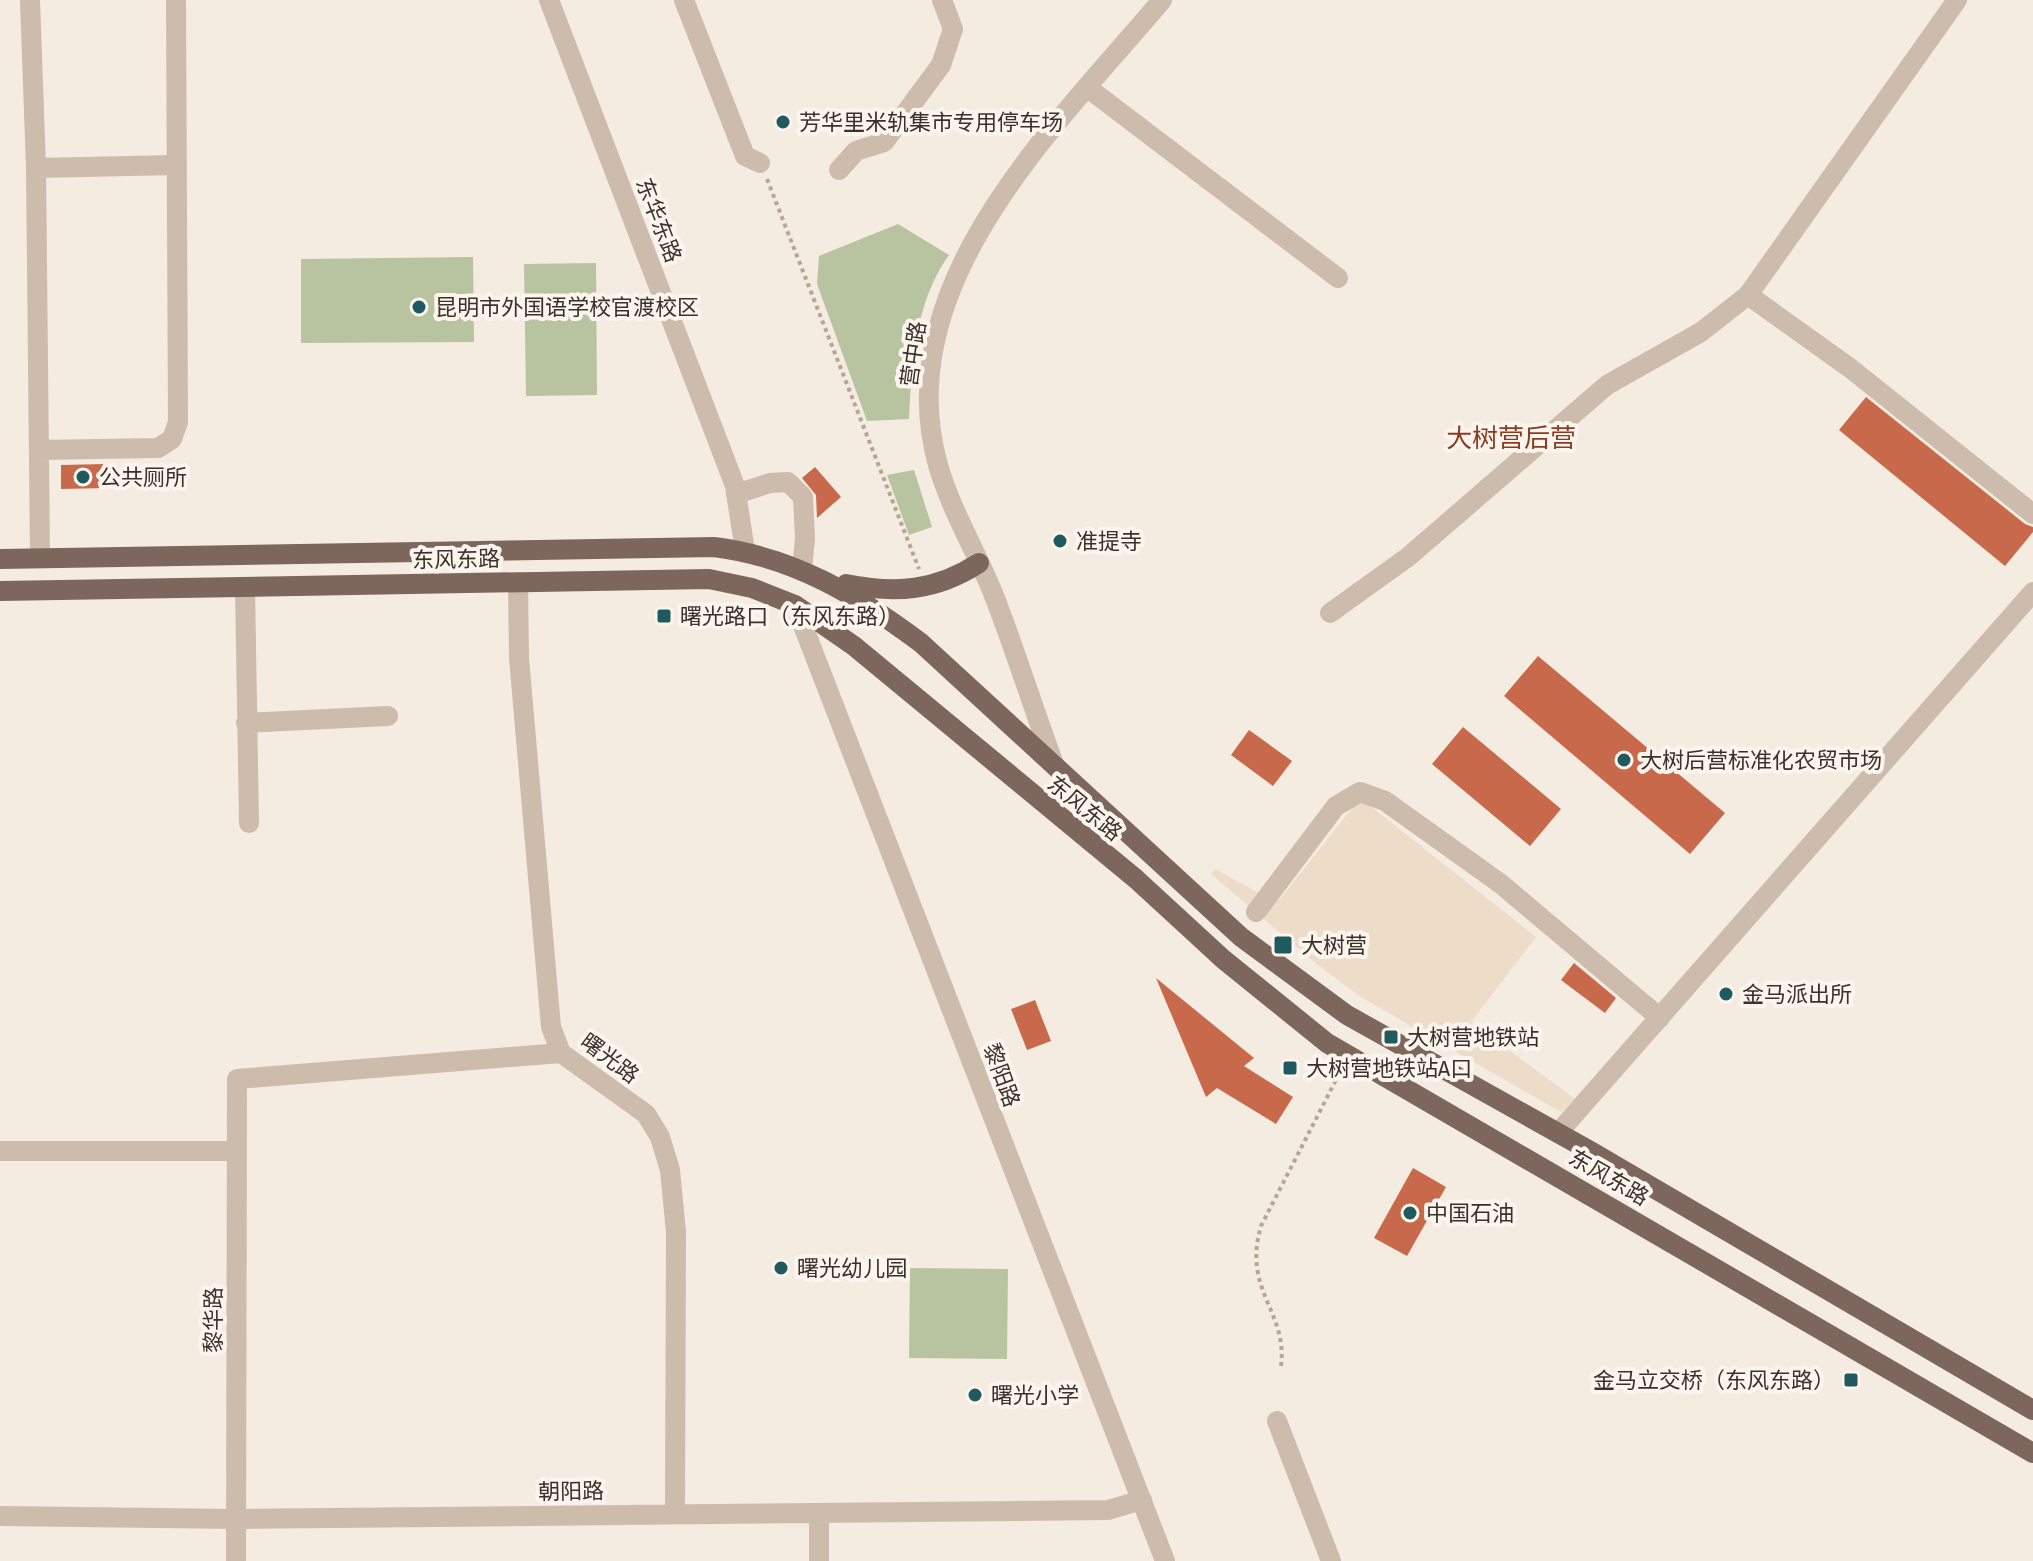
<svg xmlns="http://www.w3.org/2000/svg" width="2033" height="1561" font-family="'Archivo Narrow','Noto Sans SC',sans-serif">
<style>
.green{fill:#b8c4a0}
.plaza{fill:#ecdcc8}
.building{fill:#c8694b}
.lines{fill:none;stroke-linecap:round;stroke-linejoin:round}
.path{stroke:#b9a596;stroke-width:4;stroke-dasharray:4 4;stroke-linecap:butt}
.minor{stroke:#cdbbac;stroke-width:20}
.major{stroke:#7d675c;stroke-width:20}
.poi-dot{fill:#1f5a5e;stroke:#fbf5ee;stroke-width:3}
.labels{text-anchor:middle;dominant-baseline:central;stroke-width:8;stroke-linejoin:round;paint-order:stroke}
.poi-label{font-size:22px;fill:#3b302b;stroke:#fbf5ee;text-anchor:start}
.street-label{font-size:22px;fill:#3b302b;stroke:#fbf5ee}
.quarter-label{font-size:26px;fill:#8c3b22;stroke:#fbf5ee}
</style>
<rect width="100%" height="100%" fill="#f4ebe1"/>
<path class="green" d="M898,224L949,255C915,302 912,363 909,419L867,421L817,284L819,256Z
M473,257L474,342L301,343V259Z
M596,263L597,395L526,396L524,264Z
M914,470L932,527L909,535L887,475Z
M910,1268L1008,1269L1007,1359L909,1358Z"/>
<path class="plaza" d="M1360,798L1536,937L1471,1022L1575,1099L1561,1112L1361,997L1318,965L1211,874L1215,869L1257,892L1280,899Z"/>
<path class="building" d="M1866,397L2025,524L2033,527V532L2005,566L1839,430Z
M105,464L106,488L61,489V465Z
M815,467L841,497L817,518L816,495L802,478Z
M1538,656L1725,813L1690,854L1504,696Z
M1463,727L1561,809L1530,846L1432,764Z
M1249,730L1292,761L1273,786L1231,755Z
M1574,963L1616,998L1605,1013L1561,980Z
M1156,978L1254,1058L1244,1066L1293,1097L1276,1124L1217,1088L1206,1097Z
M1035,1000L1051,1041L1027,1050L1011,1009Z
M1413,1168L1446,1187L1407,1256L1374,1238Z"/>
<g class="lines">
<path class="path" d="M767,179L919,569
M1281,1366C1288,1311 1242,1291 1261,1226L1340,1072"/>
<path class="minor" d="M30,0L36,168L40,558
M549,0L735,486L745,551
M684,0L745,156L760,163
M1088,88L1338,278
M36,168L177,165
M839,170L856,151L884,142L941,65L953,29L942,0
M1748,295L1850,368L2033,514
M39,450L158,448L172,439L178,422L176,0
M736,494L770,483L788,482L803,497L805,539L802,569
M518,582L519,658L551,1027L561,1053L646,1114L660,1137L670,1170L676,1232L675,1514
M245,587L249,823
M795,605L1165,1561
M1330,613L1408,557L1607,385L1701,332L1748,295L1957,0
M246,723L388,716
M1054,764C1033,708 1015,649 993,593C976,551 951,510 938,465C887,284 1057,125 1162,0
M1256,912L1336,806L1360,792L1385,801L1501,884L1660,1018
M1558,1133L2033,592
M0,1151H237
M1277,1421L1331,1561
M819,1513V1561
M0,1516L236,1519L1108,1510L1142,1500
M236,1561L237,1079L561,1053"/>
<path class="major" d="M0,559L714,547C794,557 857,595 921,643L1241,937L1347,1015L1592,1152L2033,1410
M846,584C896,594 936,591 979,563
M0,591L709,579L752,588L795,605L854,646L1136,879L1223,959L1327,1043L2033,1453"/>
</g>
<g class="poi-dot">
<circle cx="783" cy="122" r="8"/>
<circle cx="419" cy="307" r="8"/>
<circle cx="83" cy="477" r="8"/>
<circle cx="1060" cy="541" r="8"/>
<rect x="656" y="608" width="16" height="16" rx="4"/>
<circle cx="1624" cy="760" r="8"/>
<rect x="1273" y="935" width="20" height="20" rx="4"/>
<circle cx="1726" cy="994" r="8"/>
<rect x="1383" y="1029" width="16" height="16" rx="4"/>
<rect x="1282" y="1060" width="16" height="16" rx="4"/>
<circle cx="1410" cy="1213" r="8"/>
<circle cx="781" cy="1268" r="8"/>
<rect x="1843" y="1372" width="16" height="16" rx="4"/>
<circle cx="975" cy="1395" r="8"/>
</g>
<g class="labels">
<g class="poi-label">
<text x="799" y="122">芳华里米轨集市专用停车场</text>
<text x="435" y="307">昆明市外国语学校官渡校区</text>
<text x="99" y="477">公共厕所</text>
<text x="1076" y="541">准提寺</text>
<text x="680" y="616">曙光路口（东风东路）</text>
<text x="1640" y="760">大树后营标准化农贸市场</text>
<text x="1301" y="945">大树营</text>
<text x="1742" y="994">金马派出所</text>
<text x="1407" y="1037">大树营地铁站</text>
<text x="1306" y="1068">大树营地铁站A口</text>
<text x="1426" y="1213">中国石油</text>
<text x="797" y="1268">曙光幼儿园</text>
<text x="1835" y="1380" text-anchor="end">金马立交桥（东风东路）</text>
<text x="991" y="1395">曙光小学</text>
</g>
<g class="street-label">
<text transform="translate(659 220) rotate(69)">东华东路</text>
<text transform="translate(913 354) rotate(-82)">营中路</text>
<text transform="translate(456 559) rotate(-1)">东风东路</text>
<text transform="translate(1085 808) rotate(39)">东风东路</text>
<text transform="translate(610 1058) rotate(37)">曙光路</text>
<text transform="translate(1002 1075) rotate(70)">黎阳路</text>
<text transform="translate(1609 1177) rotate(30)">东风东路</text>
<text transform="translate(213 1320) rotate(-90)">黎华路</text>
<text transform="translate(571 1491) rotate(-1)">朝阳路</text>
</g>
<g class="quarter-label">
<text x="1511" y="437">大树营后营</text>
</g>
</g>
</svg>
